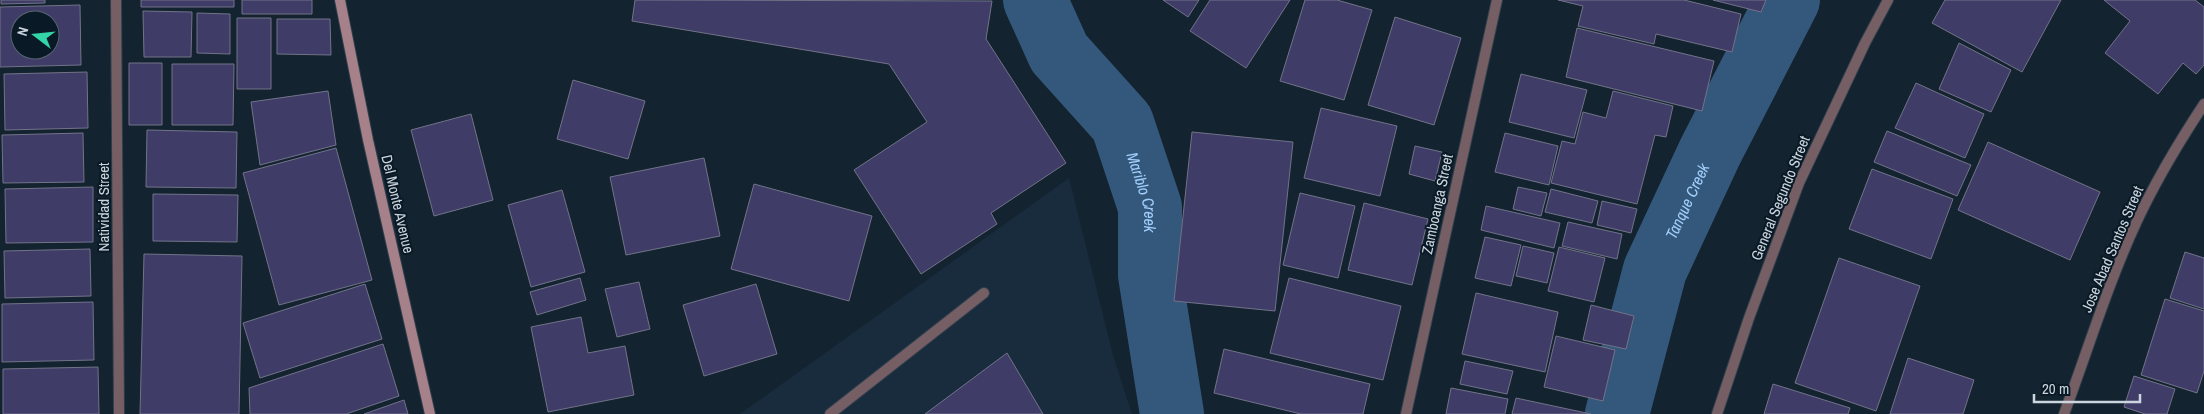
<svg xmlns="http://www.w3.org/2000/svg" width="2204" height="414" font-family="'Archivo Narrow',sans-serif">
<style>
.built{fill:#182c3e}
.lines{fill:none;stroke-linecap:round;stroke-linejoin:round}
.river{stroke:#34587b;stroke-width:64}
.building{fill:#3f3d68;stroke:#727388;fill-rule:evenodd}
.service-casing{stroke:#303f4c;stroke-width:12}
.minor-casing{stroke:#303f4c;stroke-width:12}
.secondary-casing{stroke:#303f4c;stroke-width:12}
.service{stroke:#765f64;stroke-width:10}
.minor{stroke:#765f64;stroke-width:10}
.secondary{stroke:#a7818a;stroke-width:10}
.labels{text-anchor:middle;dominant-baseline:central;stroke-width:4;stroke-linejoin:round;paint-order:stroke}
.street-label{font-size:15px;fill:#cbd5de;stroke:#0a1926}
.water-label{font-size:16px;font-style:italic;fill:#a1cefc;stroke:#0a1926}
</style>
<rect width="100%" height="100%" fill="#132330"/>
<path class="built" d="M1069,178L1113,355L1132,414H740Z"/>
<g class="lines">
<g class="river">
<path id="s1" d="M1035,0L1059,53L1122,123L1150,207V275L1172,414"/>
<path id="s2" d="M1617,414L1655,270L1710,152L1788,0"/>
</g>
</g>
<path class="building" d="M1,0H45V3L1,4Z
M141,0H234V7H141Z
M242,0H312V14H242Z
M635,0L992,1L986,39L1066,163L991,213L997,224L921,274L854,170L927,122L889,64L632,21Z
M1163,0H1199L1188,17Z
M1210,0H1290L1246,68L1190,31Z
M1305,0H1337L1372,10L1344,100L1280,81Z
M1558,0H1684L1741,14L1732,52L1656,34L1654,44L1578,26L1583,6Z
M1713,0H1766L1761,12Z
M1945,0H2061L2022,72L1932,23Z
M2104,0H2195L2204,7V65L2196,74L2183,63L2158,94L2105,53L2130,21Z
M80,5L81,65L0,67V7ZM20,20H50V50H20Z
M143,11L192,12L191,57H144Z
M197,13L230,14V54L197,53Z
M1395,17L1461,38L1434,125L1368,105Z
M237,18H271V89H237Z
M277,19H330L331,55L277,54Z
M1577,28L1714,61L1702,111L1566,77Z
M1959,43L2011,70L1991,112L1939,89Z
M129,63H162V125H129Z
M172,64H234L233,125H172Z
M87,72L88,128L5,130L4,74Z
M1521,74L1587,90L1574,138L1509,122Z
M573,80L645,101L628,159L557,139Z
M1916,83L1984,114L1965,158L1895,128Z
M328,91L336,145L260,165L251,102Z
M1613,91L1673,106L1666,137L1655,135L1637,204L1551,183L1562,141L1575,144L1583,112L1606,118Z
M1321,108L1397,126L1380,196L1304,178Z
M471,114L493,200L434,216L411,130Z
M147,130L237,132L236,188L146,187Z
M1887,131L1971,165L1957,196L1874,162Z
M1192,132L1293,142L1275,311L1174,301Z
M83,133L84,182L3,183L2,135Z
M1505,133L1558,146L1549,185L1495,172Z
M1988,142L2100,192L2070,260L1958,210Z
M1415,146L1442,152L1435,181L1409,174Z
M336,148L372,280L279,305L243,173Z
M704,158L720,236L626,255L610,177Z
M1872,169L1953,199L1931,259L1849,229Z
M754,184L872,216L849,301L731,269Z
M93,187V242L6,243L5,189Z
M1518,187L1547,193L1541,216L1513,209Z
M1551,189L1598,201L1592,223L1545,212Z
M562,190L585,272L531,287L508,205Z
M1300,193L1355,206L1338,278L1283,265Z
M153,194L238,195L237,242L153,241Z
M1602,201L1637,209L1631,233L1597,225Z
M1364,203L1428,219L1412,285L1348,270Z
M1486,206L1560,223L1554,248L1481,230Z
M1568,222L1622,234L1617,259L1562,246Z
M1485,237L1521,245L1511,286L1475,278Z
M1523,246L1554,253L1547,283L1516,276Z
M1559,247L1605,258L1594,302L1548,291Z
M90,249L91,296L5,298L4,251Z
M2185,252L2204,258V309L2170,298Z
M144,254L242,256L239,414H140Z
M1839,258L1920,286L1876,411L1795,383Z
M580,278L586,300L537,315L530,292Z
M1289,278L1401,306L1383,380L1270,353Z
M639,282L650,329L617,337L605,289Z
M365,284L382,339L260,378L243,323Z
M756,284L777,354L704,376L683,305Z
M1476,293L1558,312L1545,372L1462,354Z
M2165,299L2204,311V371L2197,393L2141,375Z
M93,302L94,360L2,362V304Z
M1591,305L1634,316L1626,349L1583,340Z
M581,317L588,353L625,346L634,395L548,412L531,327Z
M1556,336L1615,350L1603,401L1544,387Z
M383,344L399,396L346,414H250L249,388Z
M1224,349L1370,384L1363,414H1301L1214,393Z
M1007,353L1043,414H925Z
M1908,358L1974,380L1963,414H1890Z
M1465,361L1513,371L1507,394L1460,384Z
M98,367L99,414H3V369Z
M2134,376L2175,389L2167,414H2145L2124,407Z
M1773,384L1850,408L1848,414H1764Z
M1451,388L1508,399L1505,414H1446Z
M1516,398L1591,414H1512Z
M404,400L408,414H364Z"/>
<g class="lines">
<g class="service-casing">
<path id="service" d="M830,414L984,293"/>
</g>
<g class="minor-casing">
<path id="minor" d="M116,0L119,414
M1406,414L1497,0
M1717,414L1749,318L1799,183L1865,43L1888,0
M2064,414C2088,350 2108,283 2137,221C2156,180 2179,142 2204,104"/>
</g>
<g class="secondary-casing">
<path id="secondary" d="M340,0L368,140L430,414"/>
</g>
<use href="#service" class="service"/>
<use href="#minor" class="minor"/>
<use href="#secondary" class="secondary"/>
</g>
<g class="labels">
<g class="street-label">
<text transform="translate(1780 198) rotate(-68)">General Segundo Street</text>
<text transform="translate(398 204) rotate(77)">Del Monte Avenue</text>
<text transform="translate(1437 204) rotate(-78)">Zamboanga Street</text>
<text transform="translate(103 207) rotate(-90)">Natividad Street</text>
<text transform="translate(2112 249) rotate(-67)">Jose Abad Santos Street</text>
</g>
<g class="water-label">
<text stroke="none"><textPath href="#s1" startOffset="225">Mariblo Creek</textPath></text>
<text stroke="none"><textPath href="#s2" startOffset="225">Tanque Creek</textPath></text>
</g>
</g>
<g transform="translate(35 35) rotate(286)"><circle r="24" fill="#0a1926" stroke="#576470"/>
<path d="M0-4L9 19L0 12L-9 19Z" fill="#33d4a8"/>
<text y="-8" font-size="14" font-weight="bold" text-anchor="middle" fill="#cbd5de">N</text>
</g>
<path d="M2034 394v8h106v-8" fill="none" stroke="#cbd5de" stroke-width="2.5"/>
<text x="2042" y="394" font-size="15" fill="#cbd5de" stroke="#0a1926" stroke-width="4" paint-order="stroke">20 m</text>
</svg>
